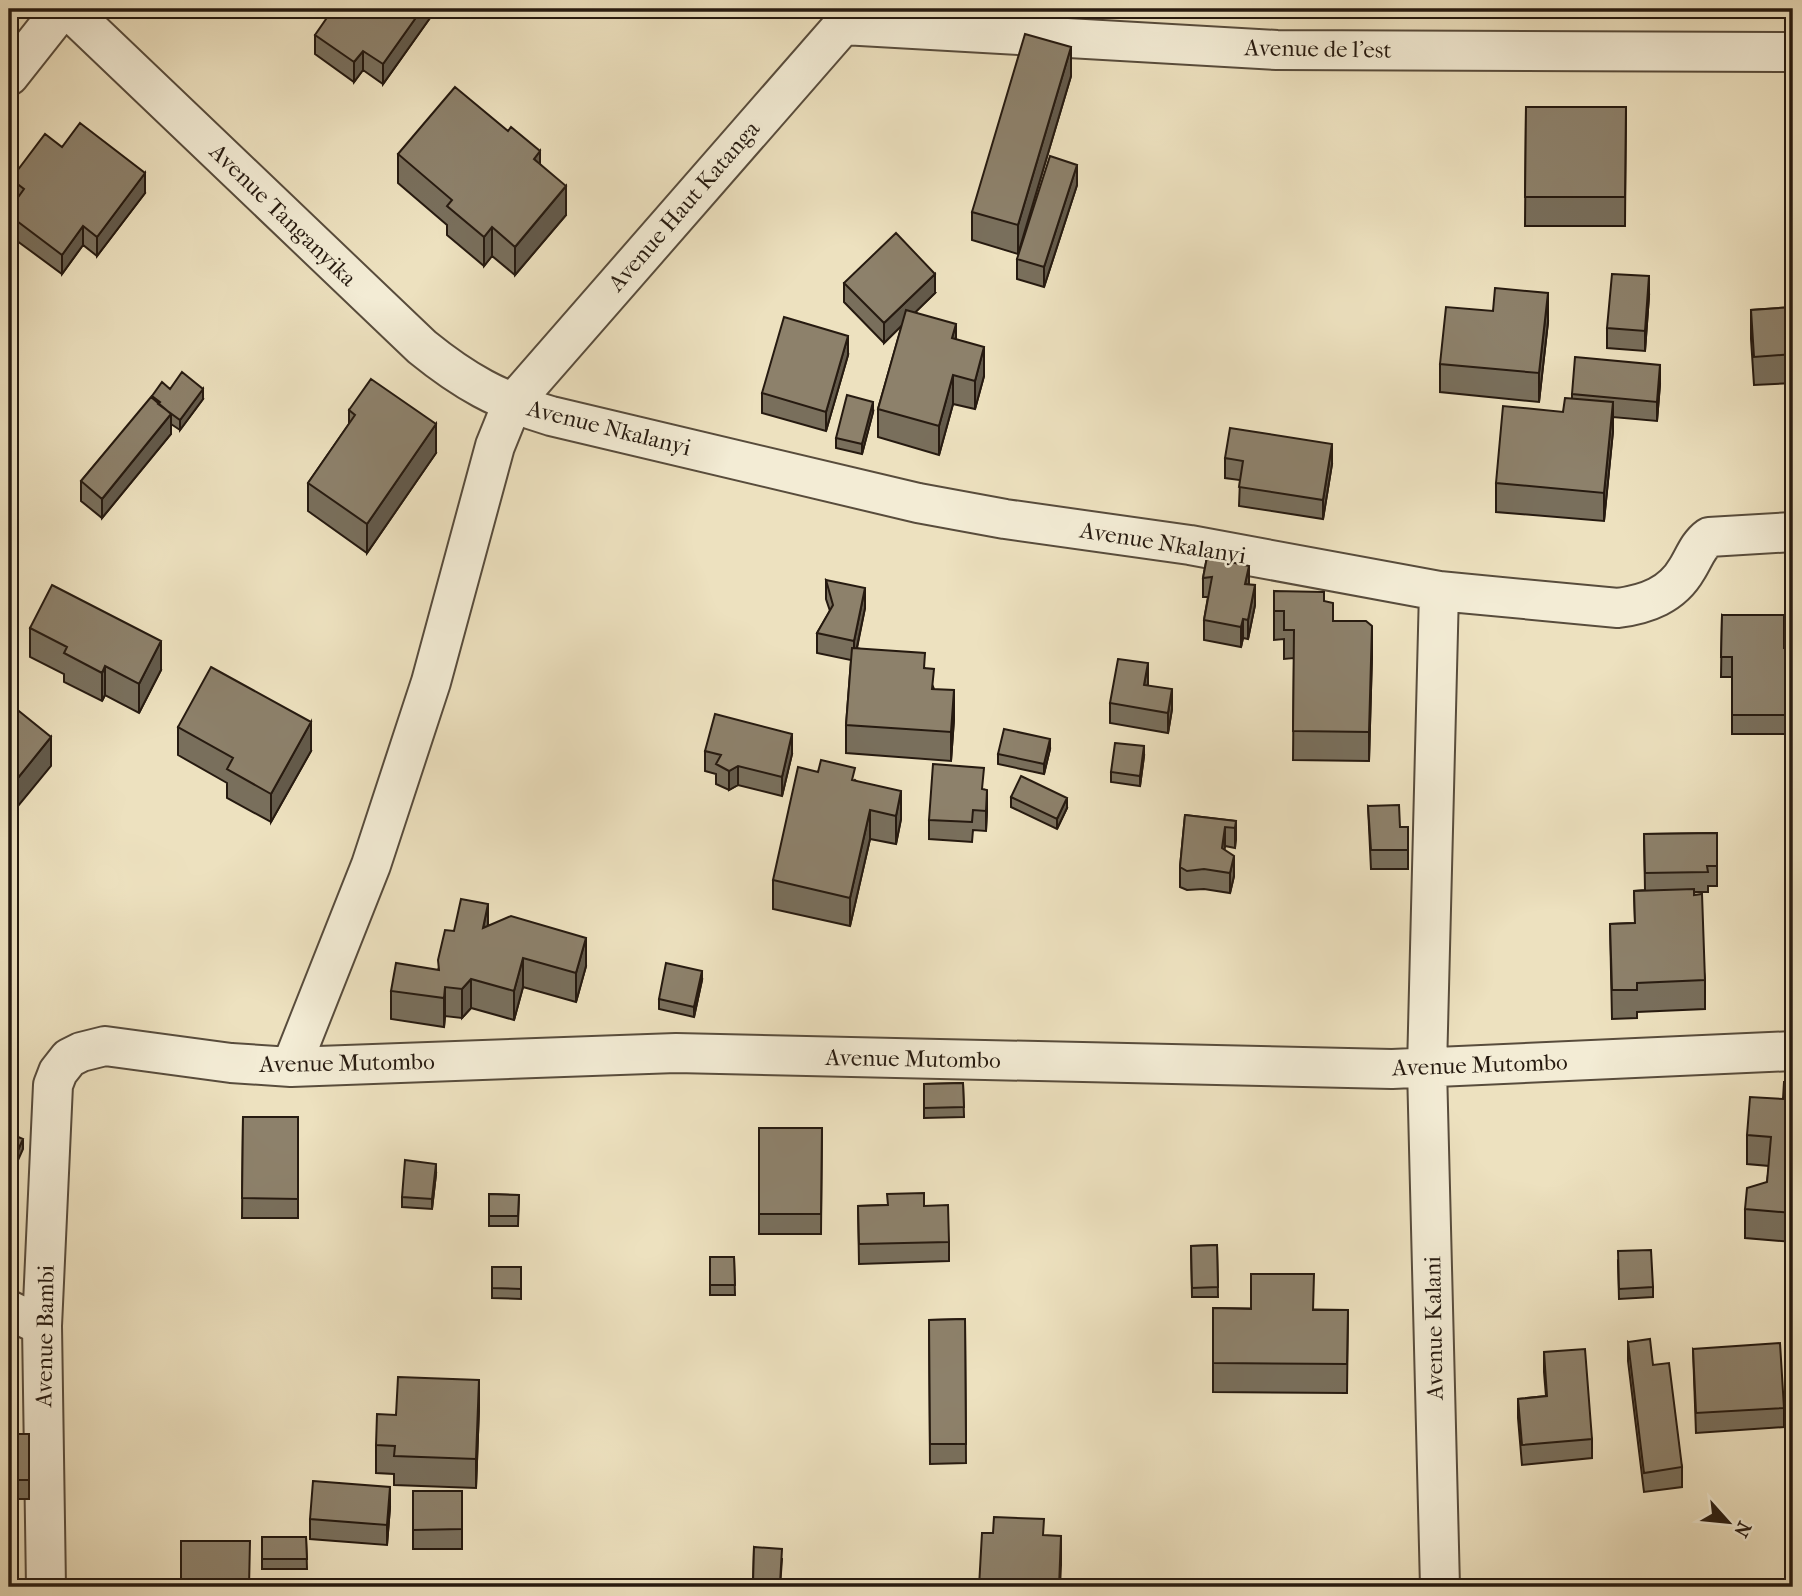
<svg xmlns="http://www.w3.org/2000/svg" width="1802" height="1596" font-family="'IM FELL French Canon',serif">
<style>
.lines{fill:none;stroke-linecap:round;stroke-linejoin:round}
.street-casing{stroke:#584c3c;stroke-width:42}
.street{stroke:#f3ecd5;stroke-width:38}
.wall{fill:#796f5c;stroke:#261a10;stroke-width:2}
.shaded-wall{fill:#635a4b;stroke:#261a10;stroke-width:2}
.building{fill:#8d816b;stroke:#261a10;stroke-width:2}
.labels{text-anchor:middle;dominant-baseline:central;stroke-width:5;stroke-linejoin:round;paint-order:stroke}
.street-label{font-size:23px;fill:#261a10;stroke:#f3ecd5}
</style>
<rect width="100%" height="100%" fill="#ede1bf"/>
<filter id="stains"><feTurbulence type="fractalNoise" baseFrequency=".00286" numOctaves="4"/><feColorMatrix values="0 0 0 0 .2 0 0 0 0 .09 0 0 0 0 .02 0 0 0 .5 -.17"/></filter>
<radialGradient id="worn" r=".72"><stop offset=".6" stop-color="#630" stop-opacity="0"/><stop offset="1" stop-color="#630" stop-opacity=".3"/></radialGradient>
<g class="lines">
<g class="street-casing">
<path id="street" d="M68,9L422,347C465,382 498,400 551,416L918,503L1005,519L1190,545L1439,591L1618,608C1647,604 1672,595 1687,569C1694,558 1698,545 1709,537L1793,532
M843,25L1277,50L1793,52
M9,76L62,9
M1439,591L1427,1068L1440,1587
M291,1067L371,865L431,682L495,446L512,404L857,9
M9,1310L42,1326
M46,1587L42,1326L53,1085L58,1072L69,1058L81,1052L105,1046L231,1063L291,1067L676,1053L1392,1069L1793,1051"/>
</g>
<use href="#street" class="street"/>
</g>
<path class="wall" d="M430,9V18L383,84L363,70L354,82L315,54V35Z
M1071,76L1018,254L972,240V212Z
M1526,107H1626L1625,226H1525Z
M62,147L145,193L97,256L83,245L62,274L9,235V210L15,202L11,199V179Z
M398,154L540,164L566,215L515,275L492,256L484,266L447,235V225L398,183Z
M1077,185L1044,287L1017,279V259Z
M844,283L935,293L915,312L956,339L984,376L975,409L953,404L939,455L878,437V409L902,325L884,343L844,302Z
M1649,296L1645,351L1607,348V328Z
M1793,307V383L1754,385L1751,339V310Z
M1548,322L1539,402L1440,392V364Z
M848,355L826,431L762,413V393Z
M1660,384L1657,421L1613,417V431L1604,521L1496,512V483L1563,412L1572,399V394Z
M170,389L203,399L180,430L171,424V434L102,518L81,501V481L152,398V396Z
M349,410L436,453L367,553L308,511V483L349,424Z
M873,412L862,454L836,448V438Z
M1225,458L1332,464L1323,519L1239,506L1240,480L1225,478Z
M1793,518V628H1792Z
M1207,557L1249,584L1255,605L1248,639L1243,638L1241,647L1204,640V620L1208,597H1203V578Z
M826,580L865,608L857,648L925,668L934,689L954,719L951,761L846,753V725L851,660L817,653V633L830,611L826,599Z
M1274,591L1324,601L1333,621L1372,655L1369,761L1293,760L1294,658L1284,659V639L1274,640Z
M1722,615L1784,648L1786,686V734H1732V677H1721Z
M30,628L161,670L139,713L105,695L102,701L64,682V674L30,657Z
M1148,683V685L1172,709L1168,733L1110,723V703Z
M178,727L311,751L271,822L227,798V783L178,755Z
M1050,749L1044,774L998,764V754Z
M705,751L792,754L782,796L738,785L729,790L716,784V774L705,771Z
M1144,756L1140,786L1111,782V772Z
M855,780L901,819L896,844L870,839L850,926L773,909V880Z
M984,790L987,810L986,831L973,830L972,842L929,839V820Z
M1011,797L1067,808L1057,829L1011,807Z
M1368,806L1400,827H1408V869H1371Z
M1185,815L1236,821L1235,848L1225,846L1224,850L1234,876L1230,893L1204,889L1187,890L1180,887V867Z
M1717,833V886H1708V892H1694L1705,980V1009L1637,1012V1018L1612,1019L1610,924L1635,923L1634,891L1645,890L1644,834Z
M488,925L586,966L576,1002L523,987L514,1020L471,1008L462,1018L445,1016L444,1027L391,1019V991L438,970L454,931Z
M702,980L694,1017L659,1009V999Z
M963,1083L964,1117L924,1118V1084Z
M1793,1083V1242L1745,1238V1209L1767,1182L1769,1166L1747,1164V1135L1783,1099Z
M243,1117H298V1218H242Z
M759,1128H822L821,1234H759Z
M436,1174L432,1209L402,1207V1197Z
M489,1194L519,1195L518,1226H489Z
M887,1205L924,1206L949,1242V1261L859,1264L858,1206Z
M1217,1245L1218,1297H1192L1191,1246Z
M710,1257H734L735,1295H710Z
M1618,1261L1653,1287V1297L1619,1299Z
M492,1267H521V1299L492,1298Z
M1213,1308L1348,1310L1347,1393L1213,1392Z
M965,1319L966,1463L930,1464L929,1320Z
M1628,1342L1653,1365L1682,1467V1487L1644,1492L1628,1361Z
M1693,1349L1784,1408V1427L1696,1433Z
M1544,1352L1592,1439V1458L1522,1465L1518,1418V1399L1546,1396L1544,1372Z
M479,1408L476,1488L394,1485V1474L376,1473V1445L396,1415Z
M9,1434H29V1499H9Z
M413,1491H462V1549H413Z
M390,1507L387,1545L310,1539V1519Z
M262,1537H306L307,1569H262Z
M754,1547L782,1559L780,1587H753Z"/>
<path class="shaded-wall" d="M422,9H430V18L383,84V64Z
M1071,47V76L1018,254V225Z
M363,51V70L354,82V62Z
M540,151V180L534,159Z
M1077,165V185L1044,287V267Z
M145,173V193L97,256V237Z
M566,186V215L515,275V247Z
M83,226V245L62,274V255Z
M492,227V256L484,266V237Z
M935,274V293L884,343V323Z
M1649,276V296L1645,351V331Z
M1548,293V322L1539,402V373Z
M956,324V353L952,338Z
M848,336V355L826,431V412Z
M984,347V376L975,409V381Z
M1660,365V384L1657,421V402Z
M953,375V404L939,455V426Z
M203,389V399L180,430V420Z
M873,402V412L862,454V444Z
M1613,402V431L1604,521V493Z
M171,414V434L102,518V499Z
M436,424V453L367,553V524Z
M1332,444V464L1323,519V500Z
M1249,566V585L1245,584Z
M1255,585V605L1248,639V620Z
M865,588V608L854,661V641Z
M1243,619V638L1241,647V627Z
M1372,626V655L1369,761V732Z
M161,641V670L139,713V684Z
M1148,663V683L1144,704V685Z
M1793,664V683L1786,686V667Z
M105,666V695L102,701V673Z
M1172,689V709L1168,733V713Z
M954,690V719L951,761V732Z
M311,722V751L271,822V794Z
M792,734V754L782,796V777Z
M51,737V766L9,817V789Z
M1050,739V749L1044,774V764Z
M1144,746V756L1140,786V776Z
M738,766V785L729,790V771Z
M987,790V810L986,831V811Z
M901,791V819L896,844V816Z
M1067,798V808L1057,829V819Z
M870,810V839L850,926V898Z
M1236,821V840L1235,848V828Z
M1225,827V846L1222,868V848Z
M1234,856V876L1230,893V873Z
M488,904V933L483,928Z
M586,938V966L576,1002V973Z
M523,958V987L514,1020V991Z
M702,971V980L694,1017V1007Z
M471,979V1008L462,1018V989Z
M445,987V1016L444,1027V998Z
M23,1139V1149L9,1180V1170Z
M436,1164V1174L432,1209V1199Z
M479,1380V1408L476,1488V1459Z
M390,1487V1507L387,1545V1525Z
M1061,1536V1565L1060,1587H1059Z"/>
<path class="building" d="M333,9H422L383,64L363,51L354,62L315,35Z
M1025,34L1071,47L1018,225L972,212Z
M455,87L508,131L511,127L540,151L534,159L566,186L515,247L492,227L484,237L447,206L452,200L398,154Z
M1526,107H1626L1625,197H1525Z
M80,123L145,173L97,237L83,226L62,255L9,215V210L24,189L11,179L45,134L62,147Z
M1050,156L1077,165L1044,267L1017,259Z
M896,233L935,274L884,323L844,283Z
M1612,274L1649,276L1645,331L1607,328Z
M1495,288L1548,293L1539,373L1440,364L1446,307L1493,311Z
M1793,307V354L1754,357L1751,310Z
M906,310L956,324L952,338L984,347L975,381L953,375L939,426L878,409Z
M784,317L848,336L826,412L762,393Z
M1575,357L1660,365L1657,402L1572,394Z
M182,372L203,389L180,420L158,404L160,402L152,396L162,382L170,389Z
M371,379L436,424L367,524L308,483L355,415L349,410Z
M847,395L873,402L862,444L836,438Z
M151,397L171,414L102,499L81,481Z
M1565,398L1613,402L1604,493L1496,483L1503,406L1563,412Z
M1230,428L1332,444L1323,500L1239,487L1243,461L1225,458Z
M1793,518V599H1792Z
M1207,557L1249,566L1245,584L1255,585L1248,620L1243,619L1241,627L1204,620L1212,577L1203,578Z
M826,580L865,588L854,641L817,633L833,605Z
M52,585L161,641L139,684L105,666L102,673L64,653L67,647L30,628Z
M1274,591L1324,592V601L1333,603V621H1366L1372,626L1369,732L1293,731L1294,630H1284V611H1274Z
M1722,615H1784V648H1793V664L1786,667V715H1732V657H1721Z
M852,648L925,653L924,668L934,669L932,689L954,690L951,732L846,725Z
M1118,659L1148,663L1144,685L1172,689L1168,713L1110,703Z
M211,667L311,722L271,794L227,769L233,758L178,727Z
M9,703L51,737L9,789Z
M715,714L792,734L782,777L738,766L729,771L716,764L721,755L705,751Z
M1004,729L1050,739L1044,764L998,754Z
M1115,743L1144,746L1140,776L1111,772Z
M821,760L855,768L852,780L901,791L896,816L870,810L850,898L773,880L798,767L818,772Z
M933,764L984,768L982,789L987,790L986,811L973,810L972,822L929,820Z
M1021,776L1067,798L1057,819L1011,797Z
M1399,805L1400,827H1408V850H1371L1368,806Z
M1185,815L1236,821L1235,828L1225,827L1222,848L1234,856L1230,873L1204,869L1187,871L1180,867Z
M1717,833V866H1707L1708,872L1645,873L1644,834Z
M1694,889V895L1702,894L1705,980L1637,983V990H1612L1610,924L1635,923L1634,891Z
M461,899L488,904L483,928L511,916L586,938L576,973L523,958L514,991L471,979L462,989L445,987L444,998L391,991L396,963L439,970L438,960L445,930L454,931Z
M666,963L702,971L694,1007L659,999Z
M1784,1082L1793,1083V1213L1745,1209L1747,1188L1767,1182L1771,1137L1747,1135L1750,1097L1783,1099Z
M963,1083L964,1107L924,1108V1084Z
M243,1117H298V1199L242,1198Z
M759,1128H822L821,1214H759Z
M9,1133L23,1139L9,1170Z
M405,1160L436,1164L432,1199L402,1197Z
M924,1193V1206L948,1205L949,1242L859,1244L858,1206L888,1205L887,1194Z
M489,1194L519,1195L518,1216H489Z
M1217,1245L1218,1287L1192,1288L1191,1246Z
M1651,1250L1653,1287L1619,1289L1618,1251Z
M710,1257H734L735,1285H710Z
M492,1267H521V1289L492,1288Z
M1251,1274H1314L1313,1310H1348L1347,1364L1213,1363V1308L1251,1309Z
M965,1319L966,1444H930L929,1320Z
M1650,1339L1653,1365L1669,1363L1682,1467L1644,1473L1628,1342Z
M1780,1343L1784,1408L1696,1413L1693,1349Z
M1585,1349L1592,1439L1522,1445L1518,1399L1547,1396L1544,1352Z
M398,1377L479,1380L476,1459L394,1456L395,1446L376,1445L377,1414L396,1415Z
M9,1434H29V1480H9Z
M313,1481L390,1487L387,1525L310,1519Z
M413,1491H462V1529L413,1530Z
M994,1517L1044,1519L1043,1535L1061,1536L1059,1587H979L982,1533H993Z
M262,1537H306L307,1559H262Z
M181,1541H250L249,1587H181Z
M754,1547L782,1549L780,1584L753,1582Z"/>
<g class="labels">
<g class="street-label">
<text transform="translate(1318 49) rotate(1)">Avenue de l'est</text>
<text transform="translate(684 206) rotate(-49)">Avenue Haut Katanga</text>
<text transform="translate(283 215) rotate(44)">Avenue Tanganyika</text>
<text transform="translate(609 428) rotate(14)">Avenue Nkalanyi</text>
<text transform="translate(1163 543) rotate(9)">Avenue Nkalanyi</text>
<text transform="translate(913 1059) rotate(1)">Avenue Mutombo</text>
<text transform="translate(347 1063) rotate(-1)">Avenue Mutombo</text>
<text transform="translate(1480 1065) rotate(-2)">Avenue Mutombo</text>
<text transform="translate(1434 1328) rotate(-91)">Avenue Kalani</text>
<text transform="translate(45 1336) rotate(-89)">Avenue Bambi</text>
</g>
</g>
<rect width="1802" height="1596" fill="none" stroke="#ede1bf" stroke-width="35"/>
<rect x="10" y="10" width="1781" height="1575" fill="none" stroke="#261a10" stroke-width="3.5"/>
<rect x="18" y="18" width="1767" height="1561" fill="none" stroke="#261a10" stroke-width="2"/>
<g transform="translate(1728 1522) rotate(117)" stroke="#f3ecd5" stroke-width="5" paint-order="stroke">
<path d="M0-5L12 26L0 18L-12 26Z" fill="#261a10"/>
<text y="-10" font-size="19" font-weight="bold" text-anchor="middle" fill="#261a10">N</text>
</g>
<rect width="100%" height="100%" filter="url(#stains)"/>
<rect width="100%" height="100%" fill="url(#worn)"/>
</svg>
